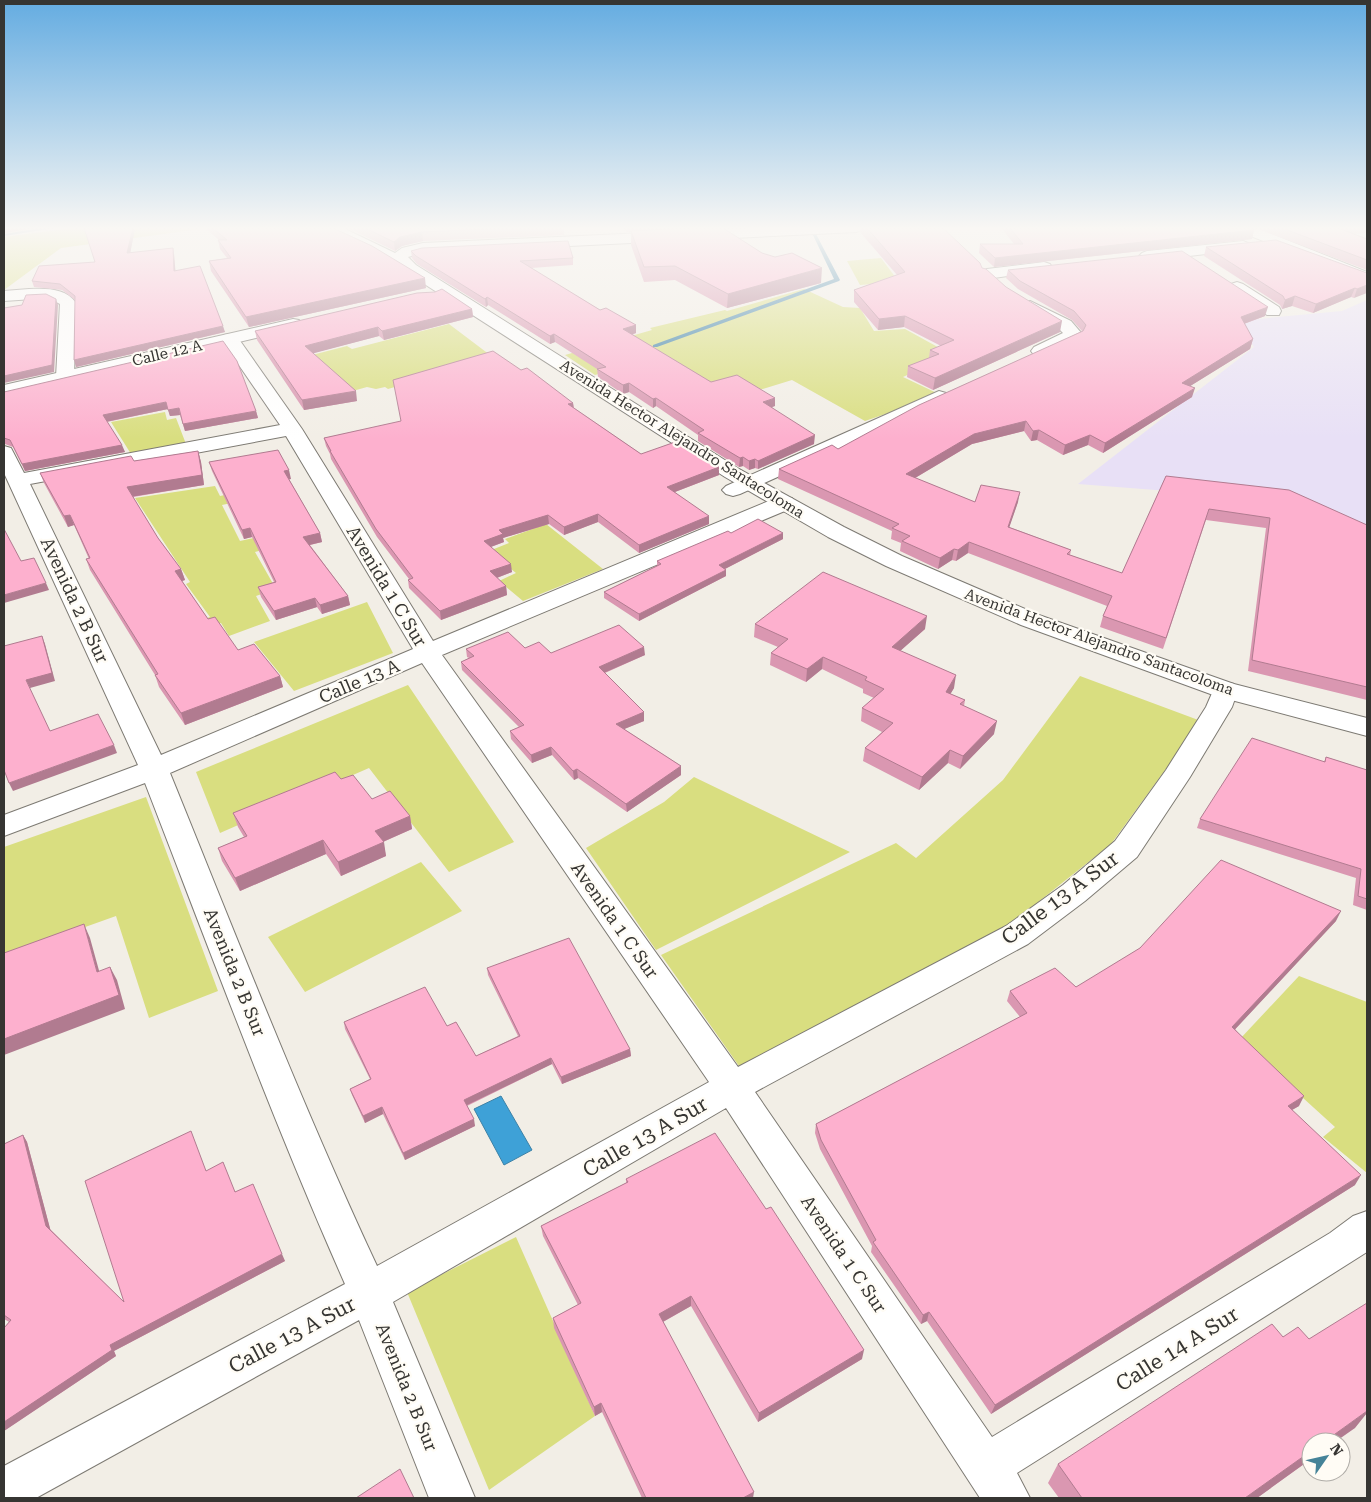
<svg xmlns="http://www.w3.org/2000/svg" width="1371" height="1502" font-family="'Roboto Serif',serif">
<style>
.education{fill:#e8e0f6}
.green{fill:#d9de80}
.water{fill:#3ea1d7;stroke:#3c81a6}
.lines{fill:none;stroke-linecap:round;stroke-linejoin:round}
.stream{fill:#3c81a6;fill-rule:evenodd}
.minor-casing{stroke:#7d7a73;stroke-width:2}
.major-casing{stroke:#7d7a73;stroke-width:2}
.minor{fill:#fff;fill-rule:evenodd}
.major{fill:#fff;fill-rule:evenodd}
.wall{fill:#da97b1}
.shaded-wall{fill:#b17b90}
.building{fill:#fdb0ce;stroke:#b17b90}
.labels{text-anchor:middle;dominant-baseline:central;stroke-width:4.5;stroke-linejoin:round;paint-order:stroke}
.far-street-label{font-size:15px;fill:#363532;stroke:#fffcf5}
.street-label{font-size:18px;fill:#363532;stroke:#fffcf5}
.near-street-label{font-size:21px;fill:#363532;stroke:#fffcf5}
</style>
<rect width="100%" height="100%" fill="#f2eee6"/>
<path class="education" d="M1367,300V537L1285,500L1078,484L1254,347L1237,321L1342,311Z"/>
<path class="green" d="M72,228H208L61,248L4,290V237Z
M881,258L899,282L860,285L847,261Z
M804,289L843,307L860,308L874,331L905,329L945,351L929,365L903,377L941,395L865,421L792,380L756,391L708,385L660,357L595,375L565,355L652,330L650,328L725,310L727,311Z
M449,324L494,358L388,389L385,387L376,389L367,387L342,394L312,355L347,346L352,349Z
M165,412L167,420L176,418L186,444L131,454L111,422Z
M283,483L287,491L222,505L240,541L268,535L270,548L255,552L276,589L256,596L270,621L229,636L221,623L142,650L135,641L210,617L186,584L190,582L135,498L215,486L220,496Z
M546,524L603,569L523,601L499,581L516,573L489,551L509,543L505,539Z
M367,602L393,653L294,691L254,642Z
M1080,676L1201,721L1111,844L1008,926L739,1066L661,955L896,843L916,858L1003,780Z
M408,685L514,842L449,872L369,768L220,833L196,772Z
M694,777L850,852L656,950L586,848L664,802Z
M146,797L218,991L149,1018L116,916L4,956V847Z
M421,862L462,911L305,992L268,937Z
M1299,976L1367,1002V1173L1323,1137L1335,1127L1239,1040Z
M516,1237L595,1416L489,1490L407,1292Z"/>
<path class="water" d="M501,1096L532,1150L504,1165L474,1109Z"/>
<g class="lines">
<path class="stream" d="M41,228H55L4,236V234Z
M812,233L816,234L840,280L839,281L657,347H653V345L834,279Z"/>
<g class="minor-casing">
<path id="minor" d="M1236,228H1257L1367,272V282L1238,231Z
M1243,241L1248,243L1251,246L1248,249L1147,261L1142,259L1139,256L1142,253L1147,251Z
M1044,262L1050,264L1052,267L1050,270L987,279L981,277L979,274L981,271L987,269Z
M1237,282L1243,284L1279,307L1281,311L1279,315H1267L1231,290L1229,287L1231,284Z
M29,289C46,288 66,288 76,303L74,377L71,381L65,382L59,381L56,377L60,304L48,298L4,301V291Z
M1030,301L1071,321L1083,335L1080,339C1067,345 1049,358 1034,355L1031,351L1034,347L1063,333L1059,329L1024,310L1022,306L1024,302Z
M230,334L236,335L302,429L433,641L776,498L784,497L792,498L795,503L792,508L442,655L738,1067L1006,926L1063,885L1115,841L1166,770L1206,707L1216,684L1225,682L1234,684L1238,690L1232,707L1190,777L1137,857L1085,901L1028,944L755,1092L992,1437L1330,1233L1353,1216L1367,1211V1252L1017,1473L1030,1498H980L726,1108L393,1302L475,1498H429L359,1320L36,1498H4V1466L345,1284C272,1119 210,951 145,783L4,836V815L138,765L4,473V446L11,448L24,473L280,425L221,339L224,335ZM286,436L413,649L161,755L30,484ZM422,663L709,1082L377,1266C302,1105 237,938 170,773Z
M939,391L946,393L948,397L946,401L740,494L733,496L726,494L722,490L726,486Z"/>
</g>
<g class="major-casing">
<path id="major" d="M323,228H343L395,253L402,248L423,243L754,228H864L857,232L423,253L408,257L416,265L739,469L844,527L902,556L1039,615L1234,684L1367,718V736L1216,696L1021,625L886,566L828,537L725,477L404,271L374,253L325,231Z
M293,319L299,320L302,324L299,328L4,397V385Z"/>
</g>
<use href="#minor" class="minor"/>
<use href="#major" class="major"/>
</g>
<path class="wall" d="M84,228H135L130,253L173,248L174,254L175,271L225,332L76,367L75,300L62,290L34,287L32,281L95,262Z
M205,228H333L426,288L249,327L211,271L209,261L227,258L220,249L218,240H219Z
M348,228H564V235L423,241L402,246L395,251Z
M622,228H723L762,253L821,283L727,308L675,280L644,282L631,245V232H627Z
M861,228H943L982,268L1060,332L933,390L907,377L908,366L929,358L930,350L941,346L904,327L878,330L854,302V290L897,275L860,232Z
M1003,228H1367V233L1353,234L1367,239V270L1258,229L1254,230L1252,239L994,267L979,253L980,244H1014L1002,229Z
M1206,247L1367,273L1354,298L1351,297L1313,313L1292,306L1282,309L1280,305L1204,256Z
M411,251L573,258V265L531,268L600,310L636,325V333L632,335L711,382L775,406L772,407L814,444L758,469L755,468L749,470L743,466L739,467L698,441V435L656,406L653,408L629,392L623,394L598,377L597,369L555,342L550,344L488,305L486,307L417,264L412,258Z
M1008,270L1265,316L1244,324L1253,339L1250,349L1190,386L1192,397L1103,453L1088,445L1063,455L1037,440L1031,441L1024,431L972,444L915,478L975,502H1018L1009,527L1071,550L1070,555L1122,573L1166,476L1367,525V700L1248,671L1266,528L1206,520L1163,649L1100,627L1103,616L1107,606L968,553L956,561L952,560L938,569L900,551L901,543L891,539L892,531L778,479L779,469L838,449L1082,331L1072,320L1018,289L1006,278Z
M472,309L473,317L384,340L379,336L313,353L357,401L304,410L257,340L255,331Z
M521,370L573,403L574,408L641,454L719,467V475L675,492L709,524L639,553L598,522L564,535L549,524L503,538L504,542L491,547L512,572L497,578L506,586L507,595L441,620L409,588L408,580L409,579L377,537L331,459L330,454L326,446L324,438L401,422Z
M4,392L256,411L258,418L185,431L180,415L170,416L168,409L107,422L125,452L25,471L13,447L5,444L4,445Z
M198,451L201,462L204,485L133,497L158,538L181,569L185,580L182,581L208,619L238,650L280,676L283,687L185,725L159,687L155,675L90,570L86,559H89L74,525L68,527L44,483L40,473L134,461Z
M209,462L291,479H289L320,533L322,542L310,545L348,596L350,605L322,614L317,607L276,620L261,597L258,587L274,582L252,537L244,539L212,471Z
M731,533H783V539L725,569L726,570V576L639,621L604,598V592L657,566V561Z
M755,624L925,629L900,651L954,688L950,694L965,700L964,706L994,734L960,769L948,763L919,790L863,761L865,748L882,732L861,721L862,708L874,698L863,693V689L822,669L806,682L770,665L771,653L778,647L754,637Z
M525,648L551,653L645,655L605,673L644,712V721L624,729L681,766V775L627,812L578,778L574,780L552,755L532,763L511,739L510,731L519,727L462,670L461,662L469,658L467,657L466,649Z
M1326,757L1367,770V910L1353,905L1356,878L1197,828L1200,819L1324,762Z
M341,779L372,799L410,816L412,829L383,842L386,856L341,876L326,854L240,891L222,861L218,848L244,837L238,827L233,813Z
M1336,921L1235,1029L1299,1106L1292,1110L1355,1185L991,1414L927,1321L921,1324L871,1252L872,1246L820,1149L815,1133L816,1124L1020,1017L1007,1001L1010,991L1076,987Z
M487,968L630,1049L631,1056L562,1084L552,1064L467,1106L475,1126L405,1160L383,1114L365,1123L352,1095L350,1089L370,1079L345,1029L344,1022L447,1026L476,1056L518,1036L488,975Z
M23,1135L27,1142L50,1229L124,1302L207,1171L236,1192L285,1261L114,1351L116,1356L4,1431V1328L9,1322L4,1319V1144Z
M626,1179L862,1359L758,1422L691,1306L663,1322L753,1498H642L602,1412L595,1416L554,1328L553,1318L578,1305L543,1236L541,1226L626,1183Z
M1355,1428L1311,1442V1459L1257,1498H1059L1048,1483L1058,1464Z"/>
<path class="shaded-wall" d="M4,228H36L4,233Z
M133,228H135V229L129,259L127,253Z
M1251,228H1258V229L1254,230L1252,239L994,267L995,258Z
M422,232L423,241L402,246L395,251L394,242L400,237Z
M173,248L174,254L176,277L174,271Z
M822,268L821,283L727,308L728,294Z
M425,278L426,288L249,327L246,317Z
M1367,285V293L1354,298L1357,289Z
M1355,288L1351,297L1313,313L1316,304Z
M1295,296L1292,306L1282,309L1285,300Z
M487,297L488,305L486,307L485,299Z
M56,299L58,305L54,372L4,383V376Z
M1268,307L1265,316L1238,326L1241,317Z
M472,309L473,317L384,340L382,331Z
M905,316L904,327L878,330L879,319Z
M1062,321L1060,332L933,390L935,378Z
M636,325V333L623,337V329Z
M223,326L225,332L76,367L74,360Z
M378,327L379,336L307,355L305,346Z
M554,334L555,342L550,344V336Z
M1253,339L1250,349L1179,393L1182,383Z
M629,383V392L623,394V385Z
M1195,388L1192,397L1103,453L1105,443Z
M356,391L357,401L304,410L302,400Z
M656,398V406L653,408V399Z
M775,398V406L763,410V402Z
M166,402L168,409L105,422L103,415Z
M573,403L574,411L568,404Z
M179,408L180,415L170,416L168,410Z
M256,411L258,418L185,431L183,424Z
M1026,421L1024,431L972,444L905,484L906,474L974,434Z
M1039,430L1037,440L1031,441L1033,431Z
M815,435L814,444L758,469V461Z
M1090,435L1088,445L1063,455L1065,445Z
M122,445L125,452L25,471L22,464Z
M198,451L201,462L204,485L130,497L127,487Z
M743,457V466L739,467L740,458Z
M755,459V468L749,470V461Z
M719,467V475L667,495V487Z
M289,470L291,479L286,480L284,471Z
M1020,492L1018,502L1006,537L1008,527Z
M598,514V522L564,535V527Z
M70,515L74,525L68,527L64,516Z
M548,515L549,524L503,538L504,542L485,549L484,541L499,530Z
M709,516V524L639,553V545Z
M250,528L252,537L244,539L242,530Z
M320,533L322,542L305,546L303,537Z
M783,533V539L719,572V565Z
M969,542L968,553L956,561L958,550Z
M954,549L952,560L938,569L940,558Z
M511,564L512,572L491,580L490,571Z
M181,569L185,580L179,582L175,571Z
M726,570V576L639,621V614Z
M46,583L49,590L4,603V595Z
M506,586L507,595L441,620L440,611Z
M348,596L350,605L322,614L320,605Z
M315,598L317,607L276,620L274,611Z
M927,616L925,629L890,660L892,647Z
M42,636L45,644L55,681L30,688L26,680Z
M644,647L645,655L599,675V667Z
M823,657L822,669L806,682L807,669Z
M956,675L954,688L944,705L946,692Z
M280,676L283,687L185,725L181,713Z
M644,712V721L617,732L616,724Z
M997,721L994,734L960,769L963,756Z
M114,745L117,753L13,791L9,783Z
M551,747L552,755L532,763L531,755Z
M950,750L948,763L919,790L922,777Z
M681,766V775L627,812L626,804Z
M577,769L578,778L574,780L573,771Z
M410,816L412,829L378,844L375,831Z
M323,840L326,854L240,891L235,878Z
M384,842L386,856L341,876L338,862Z
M1341,911L1336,921L1228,1037L1232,1027Z
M84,924L90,938L103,985L97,972Z
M110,967L117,980L125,1009L4,1055V1039Z
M630,1049L631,1056L562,1084L561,1077Z
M551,1058L552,1064L465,1106L464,1100Z
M1304,1096L1299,1106L1283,1115L1288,1106Z
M382,1107L383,1114L365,1123L363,1116Z
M474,1119L475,1126L405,1160L403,1153Z
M23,1135L27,1142L51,1232L46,1226Z
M1361,1175L1355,1185L991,1414L995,1405Z
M282,1254L285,1261L114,1351L116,1356L4,1431V1422L110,1345Z
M691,1296V1306L659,1324V1314Z
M929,1312L927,1321L921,1324L923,1315Z
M864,1350L862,1359L758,1422L759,1413Z
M601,1403L602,1412L595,1416L594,1407Z
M1367,1411V1413L1355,1428L1335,1442H1324Z
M1311,1451V1459L1257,1498H1245Z
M754,1492L753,1498H743Z"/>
<path class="building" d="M84,228H133L127,253L173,248L174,271L200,266L223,326L74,360L75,296L60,284L32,281L39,266L95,262Z
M213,228H333L372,246L425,278L246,317L209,261L231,258L218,240H227Z
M365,228H510L422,232L400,237L394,242Z
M686,228H723L762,253L775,257L792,253L822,268L728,294L675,266L644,267L631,231Z
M867,228H943L980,263L982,268L986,269L1006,287L1062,321L935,378L908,366L939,354L930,350L954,340L905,316L879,319L854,290L905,272Z
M1010,228H1254V230L995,258L980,244H1023Z
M1282,228H1338L1367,239V260Z
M1276,240L1367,273V285L1357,289L1355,288L1316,304L1295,296L1285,300L1283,296L1206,247Z
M568,241L573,258L520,261L600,310L606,308L636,325L623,329L711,382L737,375L775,398L763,402L815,435L758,461L755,459L749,461L743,457L740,458L698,433L704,430L656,398L653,399L629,383L623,385L597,369L606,367L554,334L550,336L487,297L485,299L416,256L411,251L422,248Z
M1182,251L1268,307L1241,317L1253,339L1182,383L1195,388L1105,443L1090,435L1065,445L1039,430L1033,431L1026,421L974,434L906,474L975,502L981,485L1020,492L1008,527L1071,550L1067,554L1122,573L1166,476L1289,490L1367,525V687L1252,660L1270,518L1209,509L1166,638L1103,616L1112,596L969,542L958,550L954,549L940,558L902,541L910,536L892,528L899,524L779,469L832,445L838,449L919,405L1083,331L1086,325L1074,311L1020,281L1008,270Z
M442,289L472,309L382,331L378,327L305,346L356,391L302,400L255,331L417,293L435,292Z
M46,294L56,299L52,365L4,376V308L22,305L26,295Z
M223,341L237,361L256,411L183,424L179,408L168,410L166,402L103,415L122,445L22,464L10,440L4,438V392Z
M493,351L521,370L527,368L573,403L568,404L641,454L678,441L719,467L667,487L709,516L639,545L598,514L564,527L548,515L499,530L503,534L484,541L511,564L490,571L506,586L440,611L408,580L413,578L376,529L330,451H331L324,438L401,421L393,380Z
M278,450L289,470L284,471L320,533L303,537L348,596L320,605L315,598L274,611L258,587L276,582L250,528L242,530L209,462Z
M198,451L202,475L127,487L158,538L181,569L175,571L208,619L215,617L238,650L254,644L280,676L181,713L155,675L158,674L86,559L90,558L70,515L64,516L40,473L131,456L134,461Z
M758,519L783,533L719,565L726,570L639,614L604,592L661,564L657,561L728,531L731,533Z
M4,529L21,561L34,558L46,583L4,595Z
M823,572L927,616L892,647L956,675L946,692L965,700L960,704L997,721L963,756L950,750L922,777L865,748L893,723L862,708L884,689L865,680L867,677L823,657L807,669L771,653L788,639L755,624Z
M619,625L644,647L599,667L644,712L616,724L681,766L626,804L577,769L573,771L551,747L531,755L510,731L524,725L461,662L474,656L466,649L508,632L525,648L539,642L551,653Z
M42,636L52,673L26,680L50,731L98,714L114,745L9,783L4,770V646Z
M1252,738L1325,762L1326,757L1367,770V899L1358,896L1361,869L1200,819Z
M335,772L341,779L353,775L372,799L390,791L410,816L375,831L384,842L338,862L323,840L235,878L218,848L247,836L233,813Z
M1221,860L1341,911L1232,1027L1304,1096L1288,1106L1361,1175L995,1405L929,1312L923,1315L873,1242L876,1240L821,1140L816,1124L1027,1013L1010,991L1055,968L1076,987L1140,948Z
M84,924L97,972L110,967L119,995L4,1039V953Z
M569,938L630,1049L561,1077L551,1058L464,1100L474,1119L403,1153L382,1107L363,1116L350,1089L371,1079L344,1022L425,987L447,1026L456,1022L476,1056L520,1036L487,968Z
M191,1131L206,1171L223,1162L235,1192L253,1184L282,1254L110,1345L112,1350L4,1422V1328L11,1320L4,1315V1144L23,1135L46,1226L124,1302L85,1181Z
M715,1133L766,1209L771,1207L864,1350L759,1413L691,1296L659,1314L754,1492L743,1498H646L601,1403L594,1407L553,1318L581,1303L541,1226L628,1182L626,1179Z
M1367,1303V1401L1366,1402L1367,1403V1411L1324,1442H1311V1451L1245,1498H1082L1058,1464L1272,1324L1283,1337L1298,1327L1309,1339Z
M400,1469L414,1498H356Z"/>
<linearGradient id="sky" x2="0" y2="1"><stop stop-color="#64ace1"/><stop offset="0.52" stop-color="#f9f7f4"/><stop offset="1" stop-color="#f9f7f4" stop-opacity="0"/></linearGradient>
<rect width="1371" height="439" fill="url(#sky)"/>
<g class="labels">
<g class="far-street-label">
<text transform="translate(167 353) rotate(-13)">Calle 12 A</text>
<text transform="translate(682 439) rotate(32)">Avenida Hector Alejandro Santacoloma</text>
<text transform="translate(1099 642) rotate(20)">Avenida Hector Alejandro Santacoloma</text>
</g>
<g class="street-label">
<text transform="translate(387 586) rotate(59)">Avenida 1 C Sur</text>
<text transform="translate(75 600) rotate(65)">Avenida 2 B Sur</text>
<text transform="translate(359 681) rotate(-23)">Calle 13 A</text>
<text transform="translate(615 920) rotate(55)">Avenida 1 C Sur</text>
<text transform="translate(235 972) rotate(68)">Avenida 2 B Sur</text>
<text transform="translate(844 1254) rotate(56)">Avenida 1 C Sur</text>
<text transform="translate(407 1387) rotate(68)">Avenida 2 B Sur</text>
</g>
<g class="near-street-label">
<text transform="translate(1060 898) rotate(-37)">Calle 13 A Sur</text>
<text transform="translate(645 1137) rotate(-30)">Calle 13 A Sur</text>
<text transform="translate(292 1335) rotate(-28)">Calle 13 A Sur</text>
<text transform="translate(1177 1349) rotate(-32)">Calle 14 A Sur</text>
</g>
</g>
<rect width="1371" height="1502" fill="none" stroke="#363532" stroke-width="10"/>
<g transform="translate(1326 1457) rotate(56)"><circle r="24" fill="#fffcf5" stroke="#afaca7"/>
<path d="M0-4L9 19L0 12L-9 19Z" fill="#458398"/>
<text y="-8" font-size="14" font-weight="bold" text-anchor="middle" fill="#363532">N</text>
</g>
</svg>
